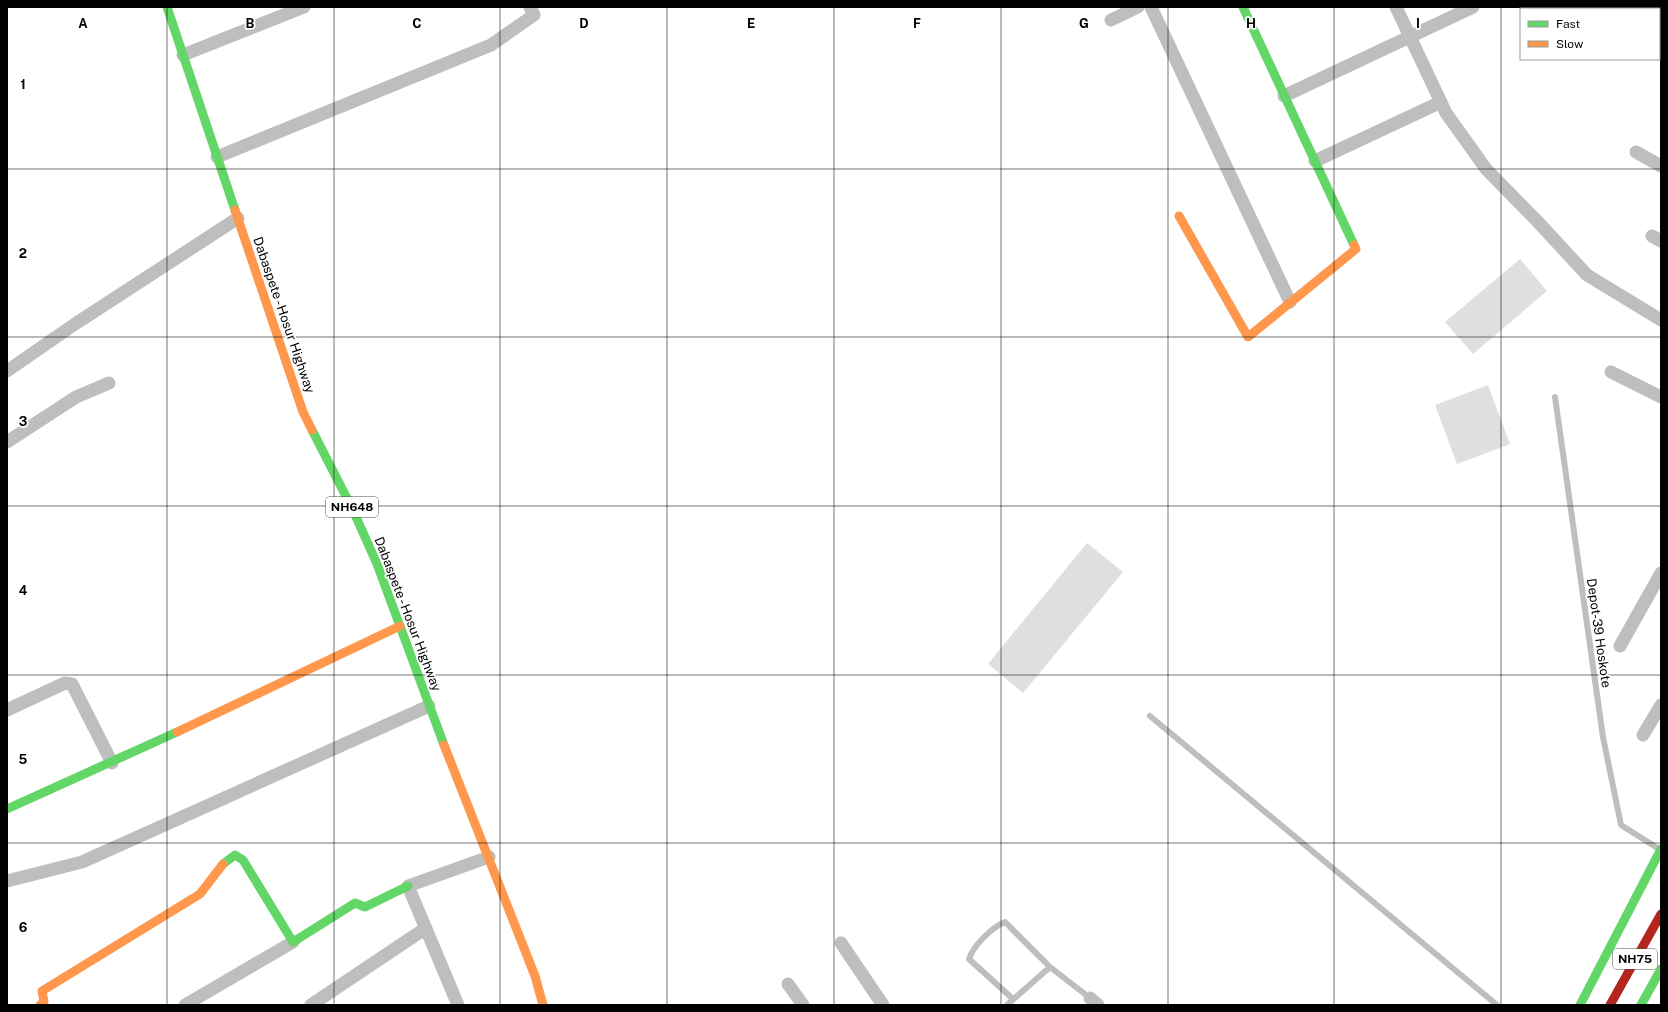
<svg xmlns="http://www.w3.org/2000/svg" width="1668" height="1012" font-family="'Public Sans',sans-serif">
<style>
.building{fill:#dfdfdf}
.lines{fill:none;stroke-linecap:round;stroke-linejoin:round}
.lane{stroke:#bebebe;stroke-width:6}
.street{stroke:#bebebe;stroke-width:13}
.fast{stroke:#63d668;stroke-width:9}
.slow{stroke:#ff974d;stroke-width:9}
.jam{stroke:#b3261e;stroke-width:9}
.grid{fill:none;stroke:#000;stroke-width:1;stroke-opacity:0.55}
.labels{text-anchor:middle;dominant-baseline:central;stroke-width:3.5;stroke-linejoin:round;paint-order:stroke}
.shield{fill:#fff;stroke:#4c4c4c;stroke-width:1}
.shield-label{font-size:12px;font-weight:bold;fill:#000}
.street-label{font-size:13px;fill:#000;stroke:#fff}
.grid-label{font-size:13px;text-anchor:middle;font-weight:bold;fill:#000;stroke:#fff;stroke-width:3.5;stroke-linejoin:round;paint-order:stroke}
</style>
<rect width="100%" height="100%" fill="#fff"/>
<path class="building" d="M1520,259L1547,291L1473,354L1445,322Z
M1488,385L1510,444L1457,464L1435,405Z
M1087,543L1123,572L1023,693L988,664Z"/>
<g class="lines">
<path class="lane" d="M1555,397L1603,737L1621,825L1659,849
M1150,716L1497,1005
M1013,999L969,959C973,946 992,927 1005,922L1050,967L1090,998
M1007,1005L1050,967"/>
<path class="street" d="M1151,7L1290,302
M1396,7L1446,113L1486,169L1538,222L1587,275L1661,320
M1111,20L1138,7
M183,55L304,7
M1284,96L1473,7
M1636,152L1661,166
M217,157L491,45L534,15L530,7
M1315,161L1441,102
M1652,236L1661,241
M7,371L75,324L238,218
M1611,372L1661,397
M7,442L76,397L109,383
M1620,646L1661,573
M7,710L65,683L72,684L112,763
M1643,735L1661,705
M7,881L82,862L429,706
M841,943L883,1005
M788,984L803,1005
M1090,998L1098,1005
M185,1005L293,942
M311,1005L426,928
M458,1005L408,886L489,857"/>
<path class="fast" d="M167,7L235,210
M1243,7L1354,245
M312,430L352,508L377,564L444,745
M7,809L177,732
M223,864L235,855L243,860L293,942L355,903L365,907L408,886
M1580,1005L1661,849
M1641,1005L1661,969"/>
<path class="slow" d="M235,210L303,412L312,430
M1179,216L1248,337L1356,249L1354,245
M177,732L400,626
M444,745L535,976L543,1005
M40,1005L44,1002L42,991L200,894L223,864"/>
<path class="jam" d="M1610,1005L1661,914"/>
</g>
<path class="grid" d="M167,7V1005M334,7V1005M500,7V1005M667,7V1005M834,7V1005M1001,7V1005M1168,7V1005M1334,7V1005M1501,7V1005M7,169H1661M7,337H1661M7,506H1661M7,675H1661M7,843H1661"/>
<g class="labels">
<g class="shield">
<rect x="326" y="497" width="52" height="20" rx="3"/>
<rect x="1613" y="949" width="44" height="20" rx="3"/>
</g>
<g class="shield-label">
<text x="352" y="507">NH648</text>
<text x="1635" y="959">NH75</text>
</g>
<g class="street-label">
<text transform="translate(284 315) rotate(71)">Dabaspete - Hosur Highway</text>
<text transform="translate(408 614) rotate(69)">Dabaspete - Hosur Highway</text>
<text transform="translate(1599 633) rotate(82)">Depot-39 Hoskote</text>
</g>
</g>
<g class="grid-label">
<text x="83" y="28">A</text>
<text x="250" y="28">B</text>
<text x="417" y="28">C</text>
<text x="584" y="28">D</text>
<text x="751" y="28">E</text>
<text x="917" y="28">F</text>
<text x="1084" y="28">G</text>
<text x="1251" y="28">H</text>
<text x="1418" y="28">I</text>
<text x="23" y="89">1</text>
<text x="23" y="258">2</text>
<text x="23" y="426">3</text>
<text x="23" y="595">4</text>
<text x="23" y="764">5</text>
<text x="23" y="932">6</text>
</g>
<rect width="1668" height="1012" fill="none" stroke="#000000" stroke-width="16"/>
<rect x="1520" y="8" width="140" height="52" fill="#ffffff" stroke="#999999"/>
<rect x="1528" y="21" width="20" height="6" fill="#63d668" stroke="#999999"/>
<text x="1556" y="28" font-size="12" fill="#000000">Fast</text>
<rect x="1528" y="41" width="20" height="6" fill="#ff974d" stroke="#999999"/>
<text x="1556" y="48" font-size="12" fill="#000000">Slow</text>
</svg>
